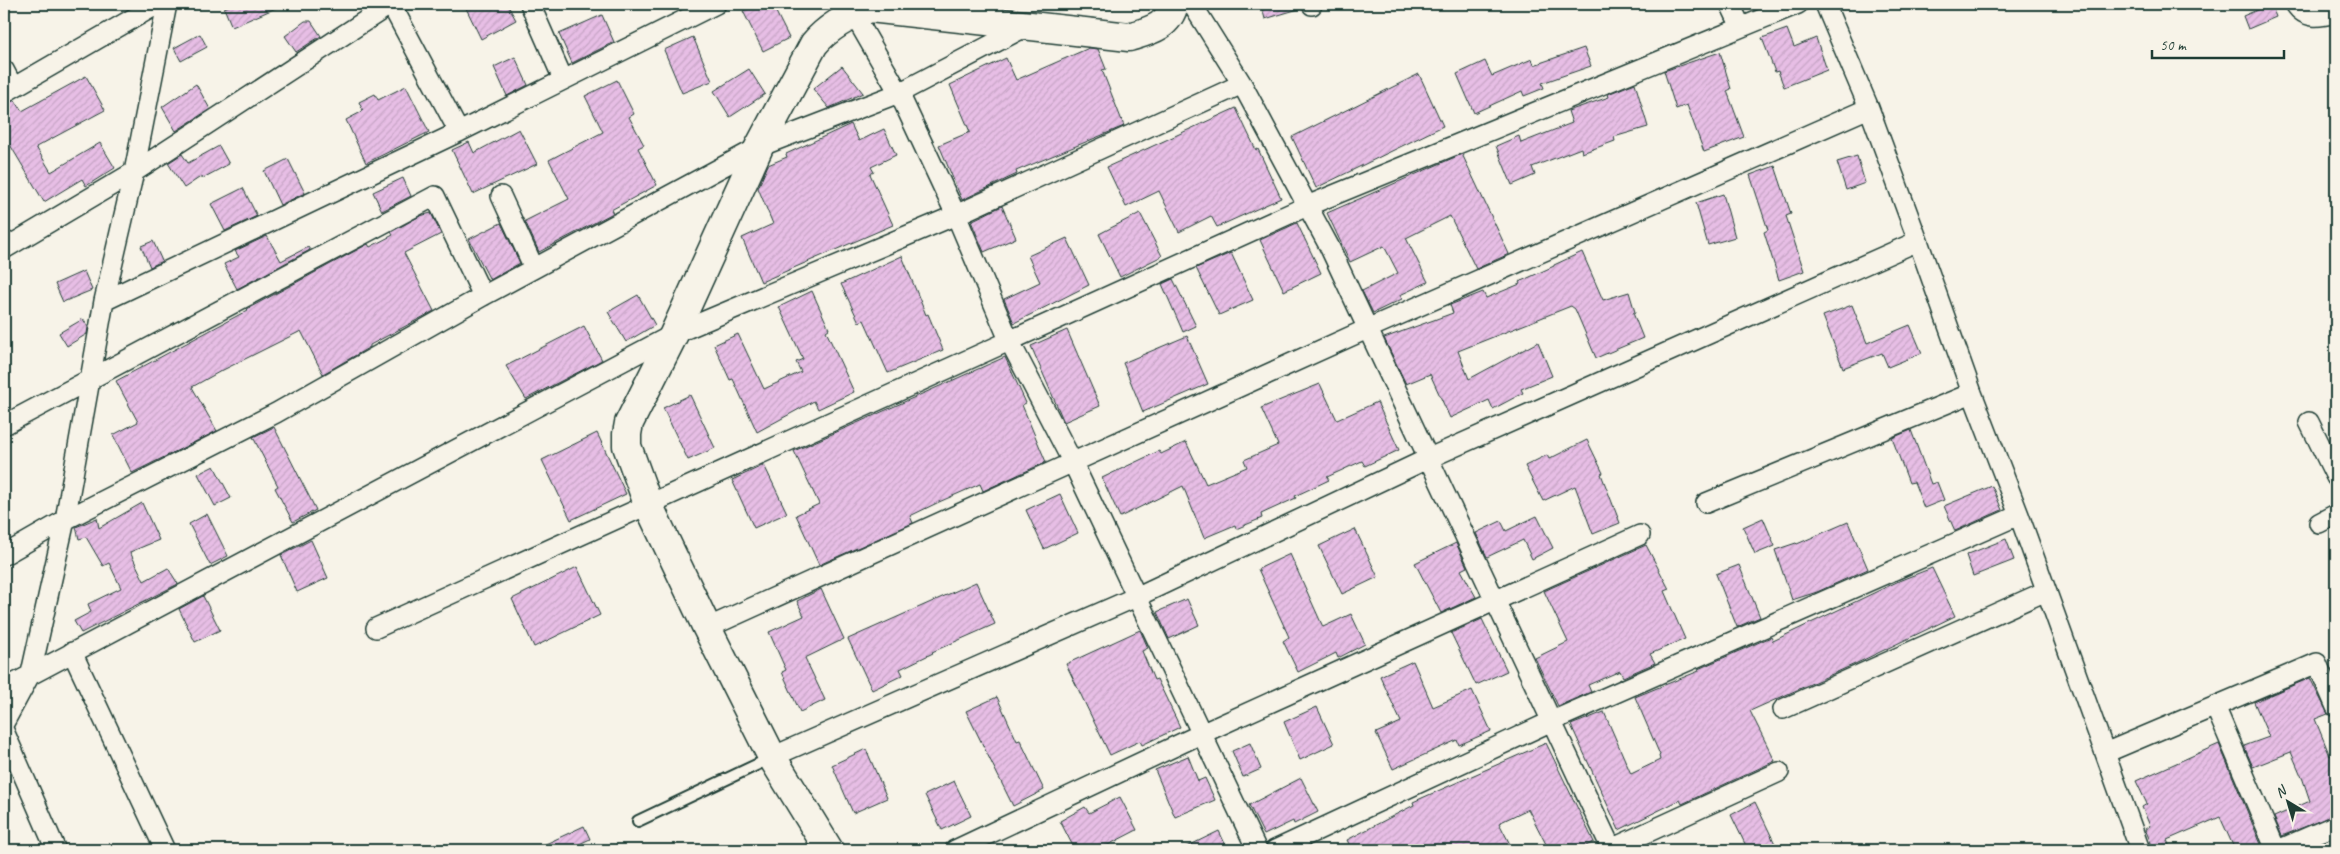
<svg xmlns="http://www.w3.org/2000/svg" width="2340" height="854" font-family="Caveat,sans-serif">
<style>
.building{fill:url(#building-hatch);stroke:#1f3d34}
.lines{fill:none;stroke-linecap:round;stroke-linejoin:round}
.lane-casing{stroke:#1f3d34;stroke-width:14}
.street-casing{stroke:#1f3d34;stroke-width:22}
.secondary-casing{stroke:#1f3d34;stroke-width:31}
.lane{stroke:#f7f3e8;stroke-width:10}
.street{stroke:#f7f3e8;stroke-width:19}
.secondary{stroke:#f7f3e8;stroke-width:28}
</style>
<defs>
<pattern id="building-hatch" width="6" height="6" patternUnits="userSpaceOnUse" patternTransform="scale(1.25)"><rect width="6" height="6" fill="#e7bee5"/><path d="M-1 1l2-2M0 6l6-6M5 7l2-2" fill="none" stroke="#c6a4c5"/></pattern>
</defs>
<rect width="100%" height="100%" fill="#f7f3e8"/>
<filter id="ink" filterUnits="userSpaceOnUse"><feTurbulence type="fractalNoise" baseFrequency=".02" numOctaves="2"/><feDisplacementMap in="SourceGraphic" scale="10" xChannelSelector="R" yChannelSelector="G"/><feConvolveMatrix kernelMatrix="1 2 1 2 8 2 1 2 1" color-interpolation-filters="sRGB"/></filter>
<g filter="url(#ink)">
<path class="building" d="M235,4H285L232,27L224,8Z
M464,4H507L516,20L481,39Z
M757,4H772L789,38L763,51L743,11Z
M1261,4H1301L1302,8L1265,19Z
M2271,4L2276,17L2248,29L2243,16Z
M602,15L614,42L572,63L559,34Z
M305,21H311L321,36L296,52L285,36Z
M1787,29L1794,47L1816,38L1827,70L1784,87L1778,71L1775,72L1762,38Z
M200,34L207,47L181,61L174,48Z
M693,37L712,81L682,93L664,50Z
M1089,48L1098,49L1106,69L1102,70L1124,126L1016,171L1017,174L962,200L939,145L970,132L950,85L1006,58L1016,80Z
M1584,48L1591,66L1542,83L1544,88L1524,96L1522,91L1474,113L1457,74L1485,61L1492,76L1532,59L1534,65Z
M1720,52L1731,89L1727,91L1744,137L1704,152L1687,105L1676,109L1664,71Z
M515,57L528,85L507,96L494,67Z
M842,66L863,93L829,108L813,89Z
M749,69L765,94L730,117L714,91Z
M1419,74L1443,126L1316,188L1292,137Z
M86,76L105,110L36,147L51,172L100,143L115,168L86,186L82,179L44,202L9,143L4,146V106L15,100L22,111Z
M617,80L634,114L629,117L644,145L638,148L657,185L611,210L613,213L539,252L525,221L569,199L549,160L603,132L585,96Z
M1635,83L1648,127L1614,137L1615,141L1582,153L1581,148L1532,167L1535,175L1512,185L1496,146L1519,136L1521,143L1572,123L1568,111L1609,97L1608,94Z
M196,84L210,109L176,131L162,107Z
M406,86L429,132L366,163L346,120L363,111L359,102L375,94L378,100Z
M1236,108L1256,150L1258,149L1281,198L1217,227L1211,216L1179,232L1159,191L1126,207L1107,167Z
M851,124L859,141L884,129L896,155L871,167L874,172L870,174L893,225L761,282L742,238L773,224L758,188L768,165L787,157L786,154Z
M519,129L537,164L473,194L452,150L469,142L474,153Z
M219,146L229,164L203,178L202,176L184,188L168,163L182,154L188,163Z
M1462,154L1509,254L1476,269L1450,216L1406,238L1428,282L1400,295L1402,299L1373,313L1362,291L1398,273L1384,246L1350,262L1327,213Z
M1857,156L1865,183L1846,190L1837,162Z
M288,159L305,193L280,205L264,171Z
M1775,166L1791,214L1786,216L1804,271L1779,280L1764,232L1768,230L1750,175Z
M403,178L411,196L382,211L373,192Z
M243,188L257,216L225,231L211,204Z
M1723,194L1735,237L1708,245L1696,203Z
M1002,206L1016,238L984,252L971,221Z
M431,213L441,234L404,253L434,311L370,345V347L323,374L301,331L221,371L192,387L217,431L132,473L113,435L138,422L116,381L248,310L247,309L368,244L370,247L393,235L391,232L420,216Z
M1140,213L1162,256L1120,277L1099,234Z
M501,223L520,263L490,280L469,239Z
M1297,223L1321,273L1284,291L1260,240Z
M267,236L281,261L308,247L310,250L237,289L224,264L239,257L235,251Z
M1067,238L1089,285L1014,323L1004,299L1040,282L1028,256Z
M153,241L162,261L150,267L141,246Z
M1582,252L1603,300L1629,292L1635,312L1633,313L1643,338L1596,358L1575,309L1571,306L1458,351L1469,379L1538,342L1552,376L1521,389L1523,393L1493,409L1489,400L1450,418L1430,374L1406,384L1384,338L1453,313L1450,305L1483,292L1486,298L1520,284L1519,282L1554,266V265Z
M1231,253L1253,300L1219,315L1196,268Z
M902,256L926,315L928,314L943,350L888,373L864,320L859,322L841,284Z
M84,271L92,290L63,302L55,284Z
M1173,279L1196,326L1183,332L1162,284Z
M812,291L829,329L826,331L854,392L818,409L814,401L757,432L733,379L730,380L714,345L738,334L764,389L801,372L796,362L803,359L779,307Z
M638,295L655,325L626,342L608,312Z
M1852,305L1867,343L1910,325L1922,353L1888,367L1882,353L1843,368L1823,316Z
M83,319L88,327L87,334L67,346L59,333Z
M584,326L602,360L526,399L506,366Z
M1067,330L1100,406L1064,422L1031,346Z
M1187,336L1208,384L1143,412L1123,363Z
M1005,357L1026,403L1022,405L1046,462L983,491L980,484L939,502L910,516L913,523L819,565L796,515L819,504L794,451Z
M1320,384L1337,420L1377,402L1399,450L1365,466L1362,461L1327,477L1329,480L1295,496L1296,498L1261,514L1262,518L1236,529L1235,525L1204,538L1183,486L1120,517L1102,478L1159,451L1161,454L1186,442L1206,484L1247,467L1244,460L1278,445L1261,408Z
M690,395L715,448L688,460L663,408Z
M274,427L316,510L293,522L275,488L278,486L253,437Z
M1911,430L1931,484L1937,482L1944,500L1924,508L1914,482L1909,483L1892,438Z
M597,433L626,494L571,520L542,460Z
M1587,440L1603,473L1601,474L1620,523L1593,534L1575,486L1543,501L1525,466L1547,455L1549,459Z
M764,465L787,513L754,528L732,480Z
M214,466L231,498L215,506L198,474Z
M1992,486L2002,510L1955,531L1944,506Z
M1060,494L1078,533L1044,549L1026,510Z
M142,503L159,540L130,552L144,581L168,568L178,584L81,633L74,621L91,612L88,604L121,588L109,563L103,566L86,537L79,539L76,527L97,518L99,528Z
M207,514L228,556L210,565L189,524Z
M1537,516L1553,548L1532,559L1523,540L1487,557L1476,533L1501,521L1506,531Z
M1763,518L1775,546L1755,554L1743,527Z
M1848,522L1868,569L1817,592L1792,600L1775,550L1796,543L1797,544Z
M1355,529L1378,577L1342,594L1319,546Z
M2006,539L2014,560L1973,576L1966,555Z
M311,540L328,578L297,592L281,555Z
M1456,543L1467,567L1461,570L1476,597L1441,613L1415,563Z
M1646,545L1669,589L1664,591L1685,639L1650,654L1655,663L1623,677L1620,671L1588,685L1591,692L1558,706L1535,658L1568,642L1544,591Z
M1290,554L1323,627L1351,614L1365,644L1338,658L1336,653L1298,672L1283,641L1289,637L1258,569Z
M1739,565L1760,617L1737,627L1716,574Z
M577,567L600,615L534,647L512,599Z
M1932,568L1955,616L1855,664L1750,711L1775,761L1682,804L1680,800L1619,830L1571,725L1604,712L1631,774L1660,760L1659,756L1660,755L1635,697L1699,671L1698,669L1771,637L1773,641L1901,580Z
M976,582L995,624L932,652L933,653L900,669L903,675L872,690L848,639Z
M821,589L844,639L805,658L825,700L800,712L782,672L786,670L769,632L804,616L797,601Z
M203,596L220,630L195,642L179,609Z
M1187,599L1199,625L1169,639L1157,612Z
M1482,619L1507,671L1476,685L1451,633Z
M1140,630L1148,648L1142,651L1154,680L1157,679L1180,727L1142,745L1140,741L1110,755L1066,664Z
M1413,661L1433,707L1472,690L1491,731L1459,745L1457,740L1393,769L1376,733L1401,722L1380,676Z
M2310,678L2328,714L2315,719L2330,756L2336,753V814L2282,836L2274,817L2310,801L2303,780L2291,752L2253,767L2244,746L2269,737L2254,702Z
M997,697L1017,741L1020,740L1044,790L1013,806L966,711Z
M1317,707L1334,744L1300,760L1284,722Z
M1250,743L1261,769L1243,777L1232,751Z
M1546,743L1594,842L1578,850H1549L1528,809L1499,823L1513,850H1352L1347,840L1414,805L1413,802Z
M2219,744L2263,849L2235,850L2220,817L2167,840L2171,850H2154L2145,829L2150,826L2142,807L2147,804L2136,781Z
M866,749L887,798L853,813L832,765Z
M1188,756L1198,781L1205,778L1215,800L1175,817L1155,770Z
M1301,778L1318,812L1294,824L1293,821L1264,835L1249,805Z
M954,781L971,816L942,830L925,795Z
M1120,797L1137,830L1106,846L1108,850H1075L1060,821L1085,807L1089,813Z
M1755,802L1778,850H1748L1731,815Z
M584,826L590,839L567,850H533Z
M1219,831L1228,850H1180Z"/>
<g class="lines">
<g class="lane-casing">
<path id="lane" d="M638,821L771,758"/>
</g>
<g class="street-casing">
<path id="street" d="M530,4L563,79
M1192,4L1242,84L1329,246L1612,850
M1312,4V5
M1730,4L1741,27
M1825,4L1869,108L1918,241L1972,393L2019,515L2140,850
M2295,4C2305,20 2320,17 2336,13
M849,6L899,93L956,215L1009,340L1073,463L1257,850
M4,70L13,87
M4,93L158,4
M501,196L534,268
M4,249L134,172L391,4L459,132
M104,301L459,132L716,4
M2309,422L2336,477
M4,425L435,196L483,296
M1706,503L1972,393
M2319,523L2336,514
M4,555L65,520L276,413L483,296L759,147L899,93L1027,26
M376,628L1307,206L1798,4
M707,628L1367,329L1869,108
M72,652L165,850
M4,689L674,334L956,215L1242,84
M2215,706L2276,850
M1783,709L2046,591
M4,723L31,673L65,520L104,301L134,172L167,4
M4,731L56,850
M2105,753L2317,663L2336,707
M772,757L1136,597L1427,459L1918,241
M955,850L1203,733L1640,535
M1275,850L1552,721L2019,515
M1609,850L1779,772
M2278,850L2336,825"/>
</g>
<g class="secondary-casing">
<path id="secondary" d="M829,850L772,757L707,628L648,504L627,446V434L629,423L674,334L759,147L814,44C829,26 848,16 870,8L1129,37C1149,31 1169,27 1174,4"/>
</g>
<use href="#lane" class="lane"/>
<use href="#street" class="street"/>
<use href="#secondary" class="secondary"/>
</g>
</g>
<rect width="2340" height="854" fill="none" stroke="#f7f3e8" stroke-width="20"/>
<rect x="10" y="10" width="2320" height="834" fill="none" stroke="#1f3d34" stroke-width="2" filter="url(#ink)"/>
<g transform="translate(2288 802) rotate(322)" stroke="#f7f3e8" stroke-width="4" paint-order="stroke">
<path d="M0-4L9 19L0 12L-9 19Z" fill="#1f3d34"/>
<text y="-8" font-size="14" font-weight="bold" text-anchor="middle" fill="#1f3d34">N</text>
</g>
<path d="M2152 50v8h132v-8" fill="none" stroke="#1f3d34" stroke-width="2.5"/>
<text x="2160" y="50" font-size="15" fill="#1f3d34" stroke="#f7f3e8" stroke-width="4" paint-order="stroke">50 m</text>
</svg>
